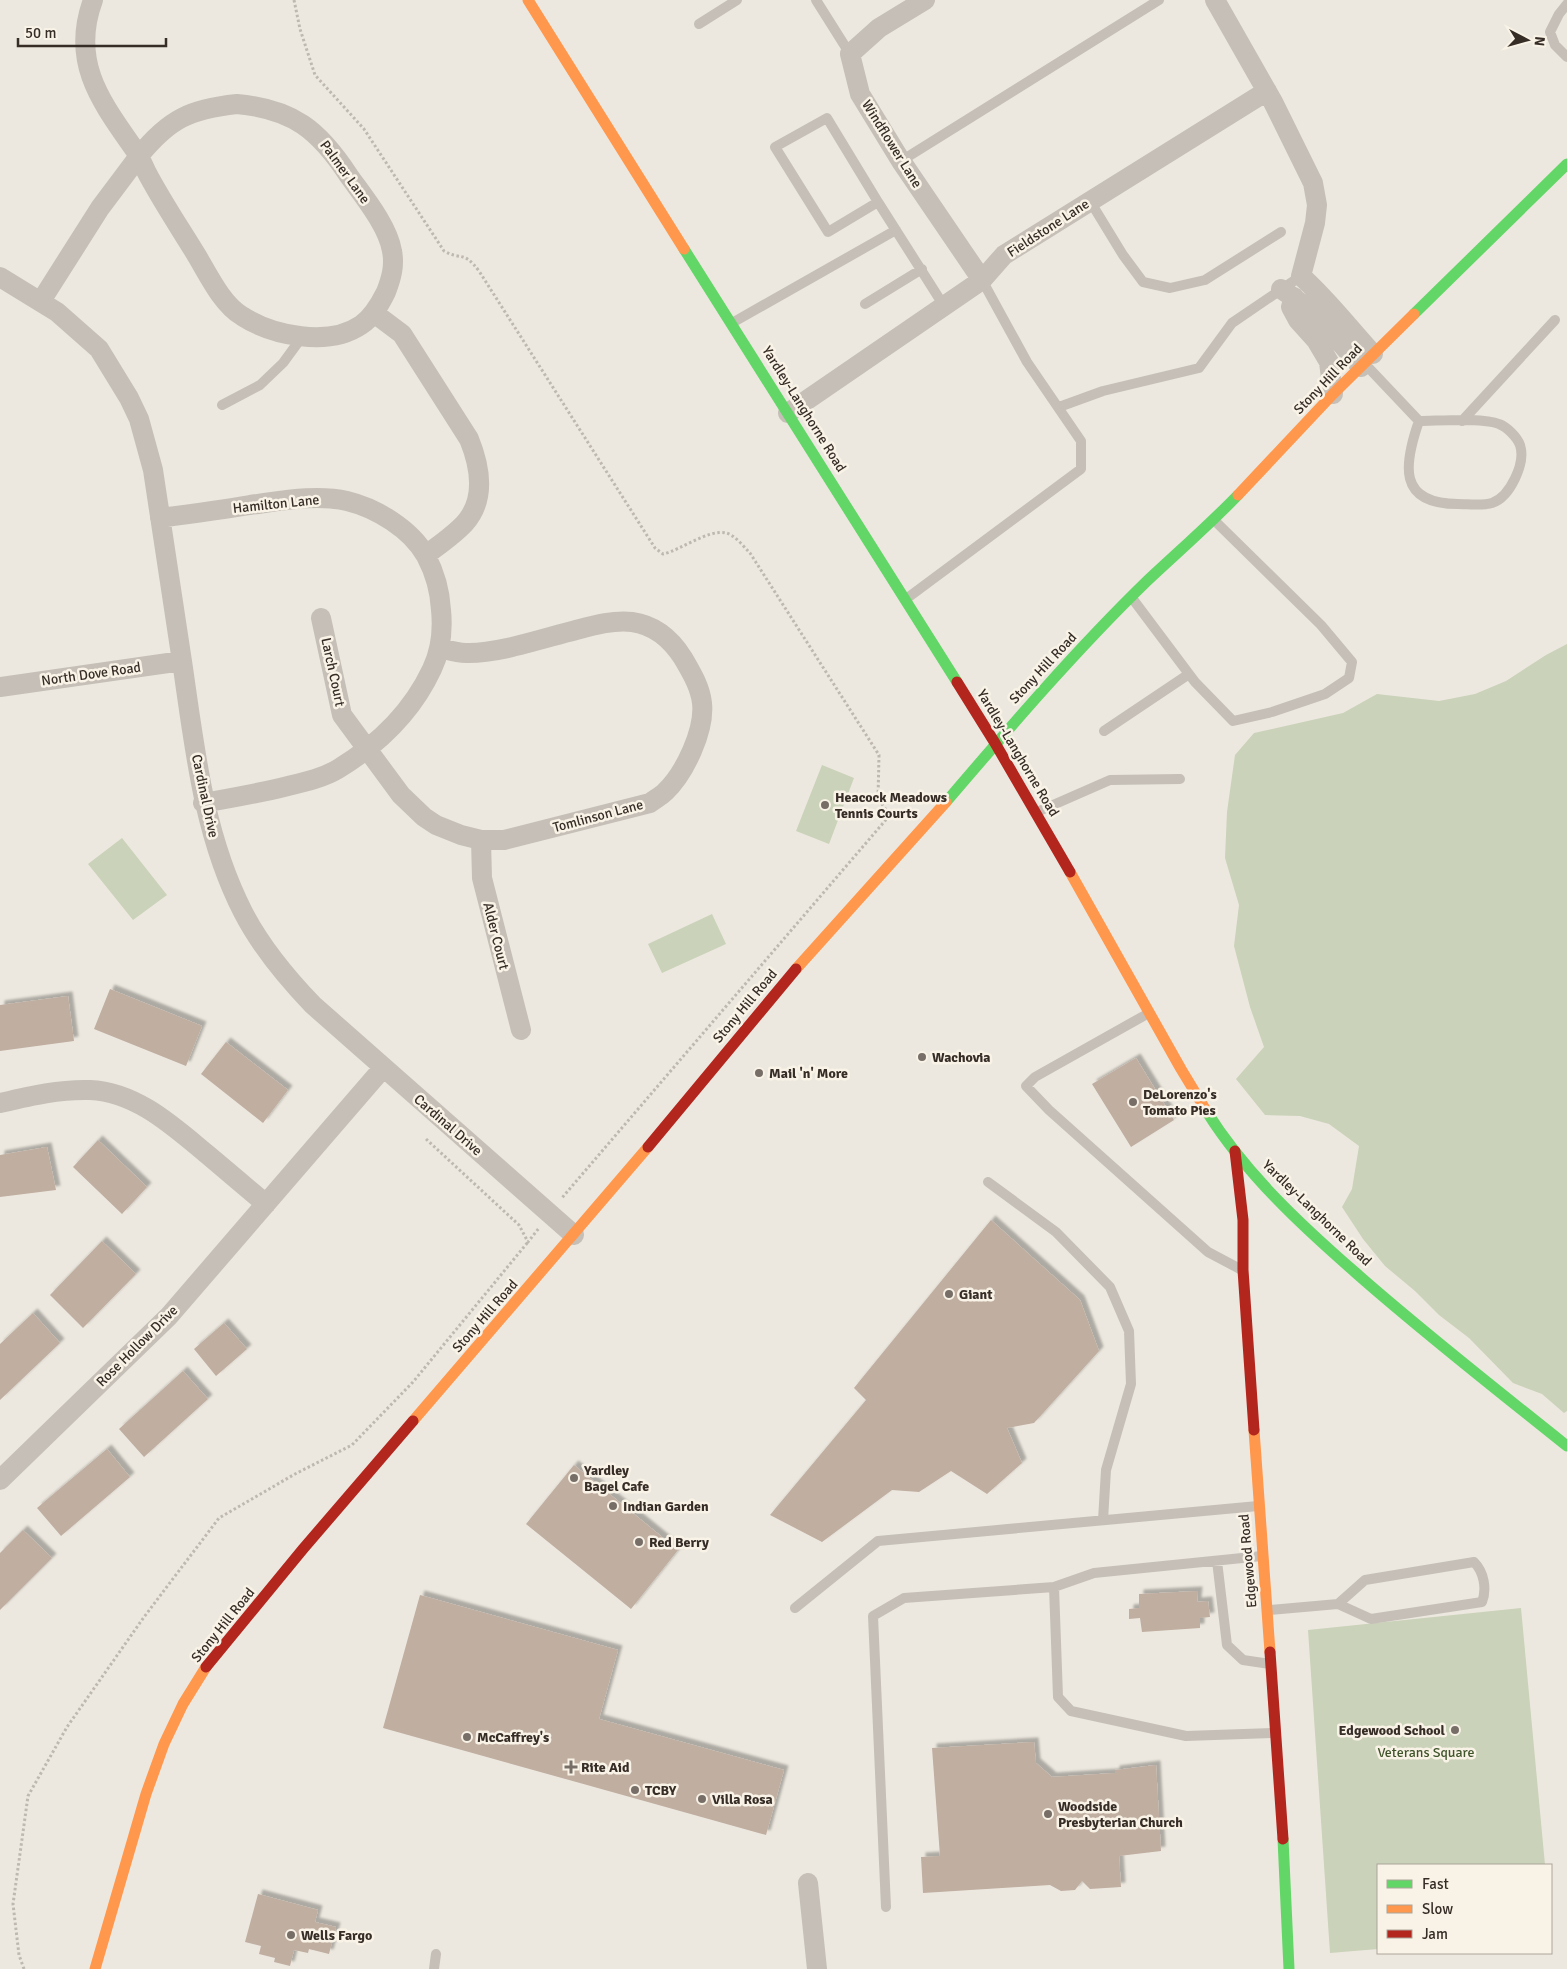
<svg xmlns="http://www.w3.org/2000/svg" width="1567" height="1969" font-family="Signika,sans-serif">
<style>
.green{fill:#cad2b9}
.building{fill:#c0aea1;filter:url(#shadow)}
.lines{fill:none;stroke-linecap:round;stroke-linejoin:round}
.path{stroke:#beb8b1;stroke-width:3;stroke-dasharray:2.5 2.5;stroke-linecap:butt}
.lane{stroke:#c5bfb8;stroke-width:10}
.street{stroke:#c5bfb8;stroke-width:20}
.fast{stroke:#63d668;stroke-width:11}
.slow{stroke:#ff974d;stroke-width:11}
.jam{stroke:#b3261e;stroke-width:11}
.poi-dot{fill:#766e67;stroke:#f9f3e7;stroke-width:2}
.labels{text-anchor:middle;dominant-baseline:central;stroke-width:5;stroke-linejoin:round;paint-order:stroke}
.street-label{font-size:14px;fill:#362d27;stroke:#f9f3e7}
.poi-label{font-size:14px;font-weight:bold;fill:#362d27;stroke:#f9f3e7;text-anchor:start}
.park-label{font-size:14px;fill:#40542b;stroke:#f9f3e7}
</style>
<defs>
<filter id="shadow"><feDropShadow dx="4.5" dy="-4.5" stdDeviation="1" flood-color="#0004"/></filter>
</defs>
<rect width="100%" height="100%" fill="#ece8df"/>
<path class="green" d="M1567,644V1411L1564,1413L1542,1394L1513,1383L1469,1338L1439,1315L1415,1291L1385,1266L1363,1239L1342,1207L1352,1189L1359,1146L1329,1124L1300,1116L1265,1115L1236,1079L1264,1047L1250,1007L1234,946L1239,905L1225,858L1227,812L1235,755L1254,733L1343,713L1377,694L1439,701L1475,694L1506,681L1546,655Z
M822,765L854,778L829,844L796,831Z
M122,838L167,895L133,920L88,864Z
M712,914L726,944L662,973L648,944Z
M1521,1608L1545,1865H1378V1949L1330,1953L1308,1630Z"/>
<path class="building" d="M110,989L202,1026L186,1066L94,1029Z
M68,996L74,1041L0,1051V1005Z
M226,1042L288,1090L263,1123L201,1074Z
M1136,1058L1174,1120L1131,1147L1092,1084Z
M98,1140L147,1187L122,1214L73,1167Z
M47,1147L56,1190L0,1197V1155Z
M991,1220L1080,1300L1099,1351L1034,1423L1007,1428L1022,1463L987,1494L951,1471L919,1492L892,1490L822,1542L770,1515L866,1400L854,1388Z
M102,1241L136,1274L83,1328L50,1295Z
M33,1313L60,1343L0,1400V1344Z
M224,1323L247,1349L216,1376L194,1349Z
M183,1371L208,1399L144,1457L119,1429Z
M107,1449L130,1477L61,1536L37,1508Z
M574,1465L678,1550L631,1609L526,1524Z
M23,1530L52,1558L0,1610V1553Z
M1198,1591L1197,1602L1208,1601L1210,1617L1200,1618V1628L1142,1632L1140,1618L1129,1619V1609L1139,1608V1594Z
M420,1595L618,1650L599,1719L784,1770L766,1835L383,1728Z
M1034,1742L1036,1763L1052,1777L1115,1773V1770L1156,1765L1161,1851L1119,1856L1121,1887L1090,1889L1082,1881L1075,1890L1061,1891L1050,1885L923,1893L921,1857L940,1856L932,1748Z
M258,1894L318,1910L315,1922L336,1927L329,1954L309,1949L308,1953L294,1950L290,1966L274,1962L275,1958L259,1954L261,1946L245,1942Z"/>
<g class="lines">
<path class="path" d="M294,0L300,29L315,75L364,129L444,251C462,261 463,250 479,271L655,548L663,554C681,550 708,529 726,533C735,535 743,546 750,553L879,755L878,799L890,815L561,1199
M426,1139L519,1225L528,1242L539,1228
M24,1969L19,1955L13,1904L28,1796L67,1727L144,1617L219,1518L295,1474L352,1445L413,1382L528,1242"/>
<path class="lane" d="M816,0L850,54
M1567,4L1559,14L1550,32L1555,45L1567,57
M699,24L737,0
M901,161L1159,0
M1090,201L1123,255L1143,282L1170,288L1205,280L1281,232
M878,202L827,118L775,147L828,232L878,202L944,306
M865,304L922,269
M732,323L896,230
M1365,364L1419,421C1437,421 1483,417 1499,424C1507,427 1517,437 1520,445C1526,463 1510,497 1492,503C1483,506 1468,504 1458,504C1397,504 1404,464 1419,421
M222,405L260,385L283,363L302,337
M1059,407L1103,391L1199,368L1232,323L1301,276
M1462,421L1555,320
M1132,598L1195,682L1233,721L1272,712L1325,694L1349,678L1352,662L1321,625L1215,521
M906,599L1081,469V441L1027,362L982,280
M1104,731L1189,674
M1037,812L1110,780L1180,779
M1149,1013L1035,1077L1026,1086L1049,1110L1208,1252L1240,1269
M988,1182L1056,1232L1110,1287L1129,1331L1131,1384L1106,1470L1103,1520
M1217,1561L1227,1645L1243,1660L1270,1664
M1054,1587L1094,1573L1262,1556
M795,1608L878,1541L1258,1506
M1269,1610L1338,1604L1365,1580L1474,1562C1484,1572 1487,1589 1482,1602L1371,1619L1338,1604
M886,1907L873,1616L904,1598L1054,1587L1058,1697L1071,1711L1186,1736L1274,1733
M434,1969L436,1954"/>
<path class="street" d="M925,0L879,28L850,54L860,94L901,161L982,280
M1215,0L1273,102L1313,183L1317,205L1315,223L1301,276C1328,300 1349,328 1373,354
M237,104C293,109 319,130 349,176C364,197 388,226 392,251C395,266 391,279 386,292C380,304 373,317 361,325C329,347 273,336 242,316C222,304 209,276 197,256C180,228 161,200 146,171L139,156C169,119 190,109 237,104Z
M0,277L57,312L99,349L129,398L139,419L153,470C163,536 173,602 183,668C195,751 204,836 243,912C261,947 286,977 313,1005L574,1235
M1281,289C1313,309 1338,339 1361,367
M1294,297L1291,307L1298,320L1316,340L1329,362L1333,394
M41,301L100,208L139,156C104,105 69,65 93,0
M374,313L402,334L469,439C480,466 486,499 465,523C454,535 439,545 426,555
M788,413L982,280L1004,255L1267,91
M160,518C190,514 220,510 250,505C281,501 316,494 347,501C376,508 411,529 426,556C435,573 440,591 441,610C443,630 441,650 432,669C412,712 379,744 338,769C323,778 305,782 288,786C260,793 232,798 203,803
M321,618L342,715L401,795L424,817L436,825L461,835L481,840H504L650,803C655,799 661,796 665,792C685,773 705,730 702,703C700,686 691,672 683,658C671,639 654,625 632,622C613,620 595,625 576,630C544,638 498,654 466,653C457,653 448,650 440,648
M0,687L182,661
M481,840L482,878L521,1030
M0,1103C30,1096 59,1089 90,1090C137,1092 174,1127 208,1155C227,1171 247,1188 266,1204
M0,1480L169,1316L383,1068
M808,1883L817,1969"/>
<path class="fast" d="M684,249L957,682
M1414,314L1567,164
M946,802C1011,726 1076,650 1147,581C1178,552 1209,525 1238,495
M1207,1112C1246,1174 1301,1225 1356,1273C1424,1333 1496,1389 1567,1446
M1283,1839L1289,1969"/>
<path class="slow" d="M528,0L684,249
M1238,495L1333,394L1414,314
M1070,872L1181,1069L1207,1112
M796,969L946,802
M413,1421L648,1147
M1254,1430L1270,1652
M95,1969L146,1794L164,1744L183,1704L206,1667"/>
<path class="jam" d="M957,682L995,743L1070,872
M648,1147L796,969
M1235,1151L1243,1220V1270L1254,1430
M1270,1652L1283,1839
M206,1667L303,1549L413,1421"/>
</g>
<g class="poi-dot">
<circle cx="825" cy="805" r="5"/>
<circle cx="922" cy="1057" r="5"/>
<circle cx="759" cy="1073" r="5"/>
<circle cx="1133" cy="1102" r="5"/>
<circle cx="949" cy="1294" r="5"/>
<circle cx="574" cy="1478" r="5"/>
<circle cx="613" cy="1506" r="5"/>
<circle cx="639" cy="1542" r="5"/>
<circle cx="1455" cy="1730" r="5"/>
<circle cx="467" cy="1737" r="5"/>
<path d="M568.5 1759.5h5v5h5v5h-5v5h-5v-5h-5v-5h5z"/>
<circle cx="635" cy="1790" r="5"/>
<circle cx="702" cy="1799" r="5"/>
<circle cx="1048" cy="1814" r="5"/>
<circle cx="291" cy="1935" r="5"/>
</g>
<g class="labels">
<g class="street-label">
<text transform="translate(892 144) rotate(58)">Windflower Lane</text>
<text transform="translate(345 172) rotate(54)">Palmer Lane</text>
<text transform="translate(1048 228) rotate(-33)">Fieldstone Lane</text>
<text transform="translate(1328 379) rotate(-46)">Stony Hill Road</text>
<text transform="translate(804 409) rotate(58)">Yardley-Langhorne Road</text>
<text transform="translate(276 504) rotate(-6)">Hamilton Lane</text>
<text transform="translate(1043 668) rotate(-47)">Stony Hill Road</text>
<text transform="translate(333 672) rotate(78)">Larch Court</text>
<text transform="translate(91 674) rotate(-8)">North Dove Road</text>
<text transform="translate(1018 753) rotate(59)">Yardley-Langhorne Road</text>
<text transform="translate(205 796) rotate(78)">Cardinal Drive</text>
<text transform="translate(598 816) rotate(-15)">Tomlinson Lane</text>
<text transform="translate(496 936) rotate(76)">Alder Court</text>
<text transform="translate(745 1006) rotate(-50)">Stony Hill Road</text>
<text transform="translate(448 1125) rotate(41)">Cardinal Drive</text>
<text transform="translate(1317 1213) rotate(44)">Yardley-Langhorne Road</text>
<text transform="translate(485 1316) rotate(-49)">Stony Hill Road</text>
<text transform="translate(137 1346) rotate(-45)">Rose Hollow Drive</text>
<text transform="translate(1248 1561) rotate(-95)">Edgewood Road</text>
<text transform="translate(223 1625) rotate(-51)">Stony Hill Road</text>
</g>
<g class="poi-label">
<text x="835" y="797">Heacock Meadows<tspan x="835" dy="16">Tennis Courts</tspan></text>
<text x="932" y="1057">Wachovia</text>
<text x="769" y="1073">Mail 'n' More</text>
<text x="1143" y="1094">DeLorenzo's<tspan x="1143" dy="16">Tomato Pies</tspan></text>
<text x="959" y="1294">Giant</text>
<text x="584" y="1470">Yardley<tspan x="584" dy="16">Bagel Cafe</tspan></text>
<text x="623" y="1506">Indian Garden</text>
<text x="649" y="1542">Red Berry</text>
<text x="1445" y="1730" text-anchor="end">Edgewood School</text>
<text x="477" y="1737">McCaffrey's</text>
<text x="581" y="1767">Rite Aid</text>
<text x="645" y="1790">TCBY</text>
<text x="712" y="1799">Villa Rosa</text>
<text x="1058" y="1806">Woodside<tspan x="1058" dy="16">Presbyterian Church</tspan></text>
<text x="301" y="1935">Wells Fargo</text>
</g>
<g class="park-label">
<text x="1426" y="1752">Veterans Square</text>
</g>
</g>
<rect x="1377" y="1864" width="175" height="90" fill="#f9f3e7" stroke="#aba49a"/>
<rect x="1387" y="1880" width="25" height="8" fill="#63d668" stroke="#aba49a"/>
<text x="1422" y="1889" font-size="15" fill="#362d27">Fast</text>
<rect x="1387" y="1905" width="25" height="8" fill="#ff974d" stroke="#aba49a"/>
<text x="1422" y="1914" font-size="15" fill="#362d27">Slow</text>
<rect x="1387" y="1930" width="25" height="8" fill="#b3261e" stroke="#aba49a"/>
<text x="1422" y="1939" font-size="15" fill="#362d27">Jam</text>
<g transform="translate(1527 40) rotate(96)" stroke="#f9f3e7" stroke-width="4" paint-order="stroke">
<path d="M0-4L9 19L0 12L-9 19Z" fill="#362d27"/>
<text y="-8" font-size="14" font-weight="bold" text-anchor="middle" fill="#362d27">N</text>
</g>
<path d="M18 38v8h148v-8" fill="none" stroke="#362d27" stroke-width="2.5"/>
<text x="25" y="38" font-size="15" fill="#362d27" stroke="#f9f3e7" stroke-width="4" paint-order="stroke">50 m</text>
</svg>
